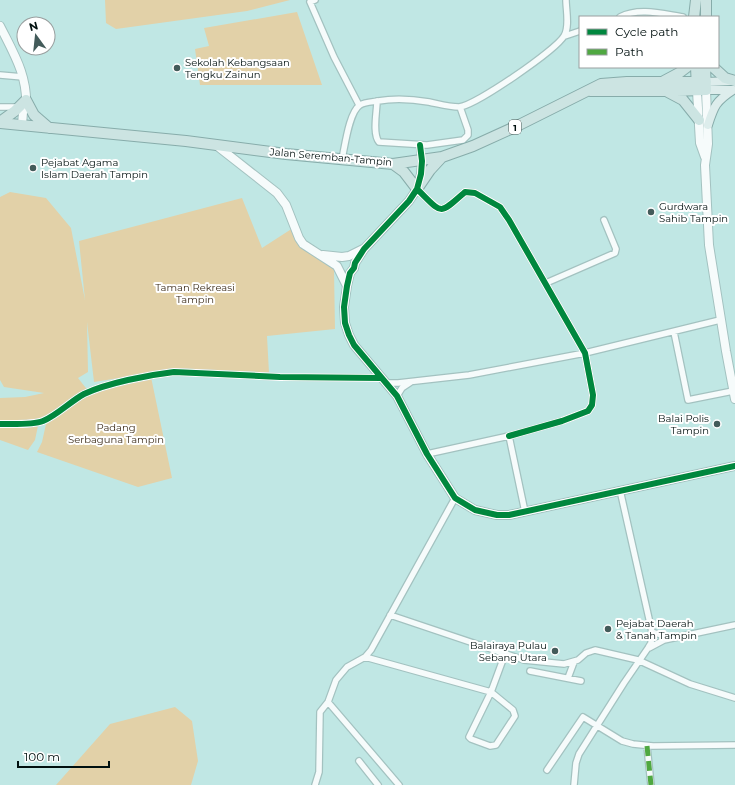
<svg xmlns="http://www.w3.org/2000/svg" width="735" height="785" font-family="Montserrat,sans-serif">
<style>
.green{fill:#e2d1a8}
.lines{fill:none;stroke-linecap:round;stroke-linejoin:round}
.street-casing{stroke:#a3c2c0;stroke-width:8}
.secondary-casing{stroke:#a3c2c0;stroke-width:10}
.primary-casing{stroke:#87acaa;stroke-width:10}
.highway-casing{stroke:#87acaa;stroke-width:12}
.street{stroke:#f6fbfb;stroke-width:5.5}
.secondary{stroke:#f6fbfb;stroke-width:8}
.primary{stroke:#ddedec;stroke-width:8}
.highway{stroke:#cce4e2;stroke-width:10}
.quiet{stroke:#4fa841;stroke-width:5;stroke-dasharray:10 5;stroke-linecap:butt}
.cycleway-casing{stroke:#fff;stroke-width:8}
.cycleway{stroke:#00873e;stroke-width:6}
.poi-dot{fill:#435b5a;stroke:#fff;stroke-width:1.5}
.labels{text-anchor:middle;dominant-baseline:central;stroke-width:4;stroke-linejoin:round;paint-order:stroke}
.shield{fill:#fff;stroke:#4c5857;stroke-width:1}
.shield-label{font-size:9px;font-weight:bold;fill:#00100f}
.poi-label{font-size:10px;fill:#00100f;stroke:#fff;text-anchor:start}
.street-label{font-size:10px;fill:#00100f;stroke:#fff}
.park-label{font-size:10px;fill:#3c2c1a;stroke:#fff}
</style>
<rect width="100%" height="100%" fill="#c0e7e4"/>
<path class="green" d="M105,0H290L247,11L116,29L106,23Z
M297,12L322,85H200L195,49L209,46L204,28Z
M10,192L46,198L71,228L85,300L79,241L242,198L262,248L293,228L334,270L335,329L267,336L269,373L157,372L94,382L87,322L88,372L78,378L89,392L39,421L35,440L28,450L0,440V398L25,397L44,393L4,387L0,380V197Z
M151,377L172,478L138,487L37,452L42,442L46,424L70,406L89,394Z
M175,707L192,721L198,761L191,785H56L110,724Z"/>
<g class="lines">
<g class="street-casing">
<path id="street" d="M315,0L310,2L334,57L359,105
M620,17C639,7 663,14 683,17
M565,36L580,31
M0,75L23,77
M377,101C377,111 372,134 379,142L427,145L463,140L468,135V130L460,107
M0,107H20
M420,145L421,161
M342,159C345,146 349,112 360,105C365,102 372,102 378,101C396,98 411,99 429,102C439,104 449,107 459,107C475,106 556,50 564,36C570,27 566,10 566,0
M417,189C443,214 438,216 465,192L475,193L500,207L509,220L585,353L593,395L592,405L588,411L562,421L509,436
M546,283L615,253L616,249L604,220
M674,332L688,400L733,391
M386,383H398L469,375L585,353L720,320
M397,396L402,388L411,382
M0,424C11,424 33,425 43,421C56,416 71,401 84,394C107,383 148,375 174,372L280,377L381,378
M427,454L509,436L525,512
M390,615L524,660L564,664L578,660L586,653L595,650L638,660L690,684L735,698
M652,632L670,638
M649,648L664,640L735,625
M365,657L491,692L513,710L515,716L496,745L490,746L471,739L469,737L491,692L505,654
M530,671L581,681
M568,678L574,662
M328,702L399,785
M647,746L651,785
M359,761L378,785
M547,770L583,717L622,741L633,744L653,746L735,745
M315,785L319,772L320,712L328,702L336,680L347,667L365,657L371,650L455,498
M574,785L576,763L579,754L624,683L648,648L651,643L652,632L620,490"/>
</g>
<g class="secondary-casing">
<path id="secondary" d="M0,26C14,54 28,76 26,108L23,112L22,125
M706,90L708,144L705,165L709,245L726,351L735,399
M697,91L700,143L705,157
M216,145L277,193L286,205L299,238L303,244L337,266L347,286
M422,161L421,174L417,189L409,201L364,249L355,263L354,268L350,273L347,286L344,307L345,323L349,335L354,345L397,396L427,454L455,498L475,510L497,515H509L735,466
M323,255L342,257L349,256L363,249"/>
</g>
<g class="primary-casing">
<path id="primary" d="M706,82L731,81
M706,90H732
M708,125C714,106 716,101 733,90"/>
</g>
<g class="highway-casing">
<path id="highway" d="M694,17L696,0
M706,17V0
M696,67L697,89
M713,67L725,78L735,81
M664,81L679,73L687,67
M590,91H666L706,90L705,67
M668,92L683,100L699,120
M0,122L15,111L26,100L34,115L49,128
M0,123L186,141L286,154L393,164L442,157L473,146L517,126L601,84L627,82H706
M393,164L404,172L417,189L430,170L442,157"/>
</g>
<use href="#street" class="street"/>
<use href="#secondary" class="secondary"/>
<use href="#primary" class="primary"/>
<use href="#highway" class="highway"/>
<path class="quiet" d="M647,746L651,785"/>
<g class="cycleway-casing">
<path id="cycleway" d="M420,145L422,161L421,174L417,189L409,201L364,249L355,263L354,268L350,273L347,286L344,307L345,323L349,335L354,345L397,396L427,454L455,498L475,510L497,515H509L735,466
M417,189C443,214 438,216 465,192L475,193L500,207L509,220L585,353L593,395L592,405L588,411L562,421L509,436
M0,424C11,424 33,425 43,421C56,416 71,401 84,394C107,383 148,375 174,372L280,377L381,378"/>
</g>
<use href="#cycleway" class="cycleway"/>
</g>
<g class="poi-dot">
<circle cx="177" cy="68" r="4"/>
<circle cx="33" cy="168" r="4"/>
<circle cx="651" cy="212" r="4"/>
<circle cx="717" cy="424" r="4"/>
<circle cx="608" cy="629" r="4"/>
<circle cx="555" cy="651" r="4"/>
</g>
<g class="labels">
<rect class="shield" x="509" y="120" width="12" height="14" rx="3"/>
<g class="shield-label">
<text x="515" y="127">1</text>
</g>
<g class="poi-label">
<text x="185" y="62">Sekolah Kebangsaan<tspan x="185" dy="12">Tengku Zainun</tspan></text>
<text x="41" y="162">Pejabat Agama<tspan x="41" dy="12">Islam Daerah Tampin</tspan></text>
<text x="659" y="206">Gurdwara<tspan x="659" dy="12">Sahib Tampin</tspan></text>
<text x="709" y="418" text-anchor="end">Balai Polis<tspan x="709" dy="12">Tampin</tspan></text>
<text x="616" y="623">Pejabat Daerah<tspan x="616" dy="12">&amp; Tanah Tampin</tspan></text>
<text x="547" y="645" text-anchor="end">Balairaya Pulau<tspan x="547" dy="12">Sebang Utara</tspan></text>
</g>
<g class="street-label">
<text transform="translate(331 157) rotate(5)">Jalan Seremban-Tampin</text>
</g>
<g class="park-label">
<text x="195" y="287">Taman Rekreasi<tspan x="195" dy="12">Tampin</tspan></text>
<text x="116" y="427">Padang<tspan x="116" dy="12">Serbaguna Tampin</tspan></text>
</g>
</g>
<rect x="579" y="16" width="140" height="52" fill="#ffffff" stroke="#999f9f"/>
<rect x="587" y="29" width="20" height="6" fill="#00873e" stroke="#999f9f"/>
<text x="615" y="36" font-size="12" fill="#00100f">Cycle path</text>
<rect x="587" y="49" width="20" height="6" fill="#4fa841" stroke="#999f9f"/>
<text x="615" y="56" font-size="12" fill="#00100f">Path</text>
<g transform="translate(36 36) rotate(345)"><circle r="19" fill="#ffffff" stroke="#999f9f"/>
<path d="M0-3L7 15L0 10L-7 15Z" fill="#435b5a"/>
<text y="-6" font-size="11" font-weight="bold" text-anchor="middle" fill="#00100f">N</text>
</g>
<path d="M18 761v6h91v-6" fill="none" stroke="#00100f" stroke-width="2"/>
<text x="24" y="761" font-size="12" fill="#00100f" stroke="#ffffff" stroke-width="3" paint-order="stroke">100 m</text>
</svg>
